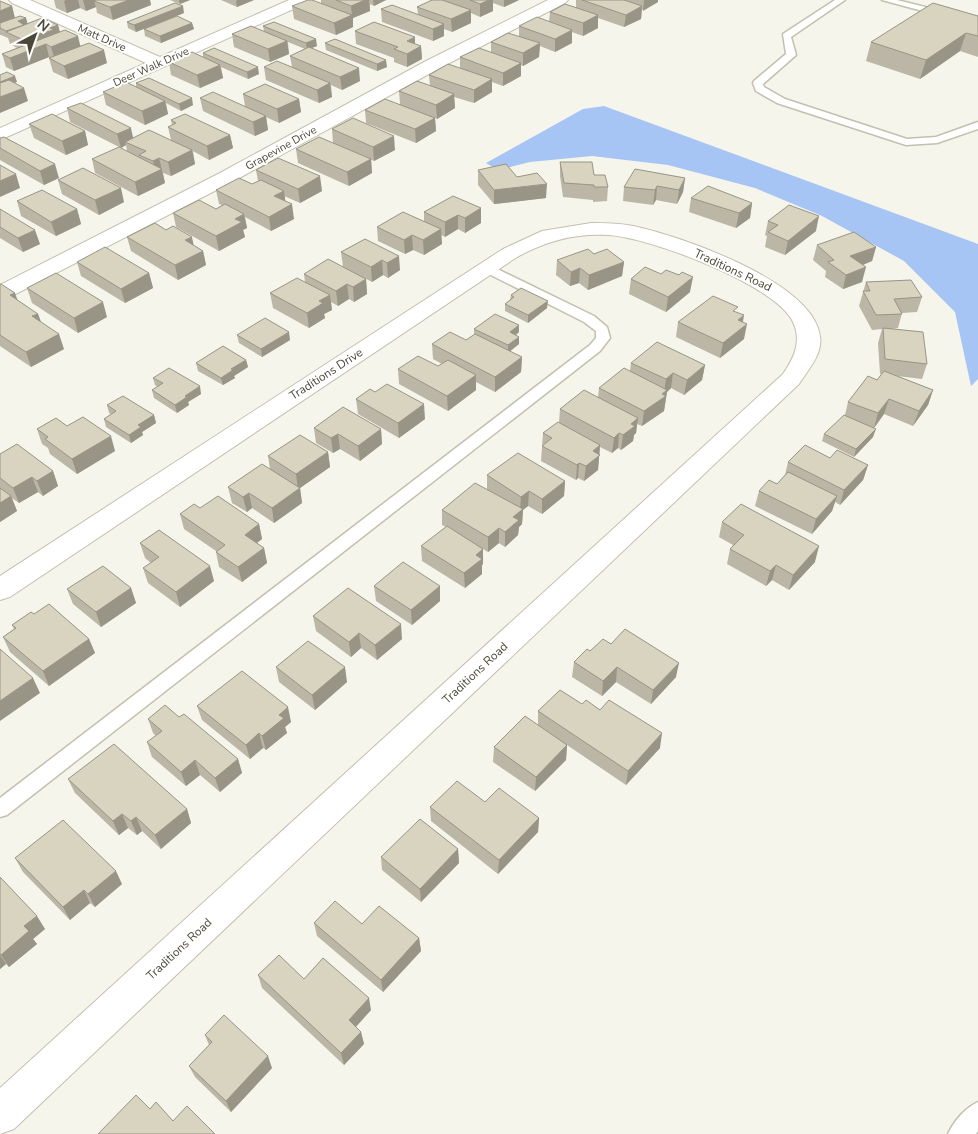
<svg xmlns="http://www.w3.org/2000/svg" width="978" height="1134" font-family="'Nunito Sans',sans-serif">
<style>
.water{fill:#a6c4f4}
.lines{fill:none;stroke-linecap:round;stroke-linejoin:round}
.service-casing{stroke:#c3c0ad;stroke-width:3}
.minor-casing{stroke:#c3c0ad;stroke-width:2}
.service{fill:#fff;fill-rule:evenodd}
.minor{fill:#fff;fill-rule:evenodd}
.wall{fill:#bbb6a5}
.shaded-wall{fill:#989486}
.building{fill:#d9d4c0;stroke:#989486}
.labels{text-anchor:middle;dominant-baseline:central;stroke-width:4;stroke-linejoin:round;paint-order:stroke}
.far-street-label{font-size:11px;fill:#4b4838;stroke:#fff}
.street-label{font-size:12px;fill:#4b4838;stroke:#fff}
</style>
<rect width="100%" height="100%" fill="#f6f5eb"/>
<path class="water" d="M604,106L978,244V379L971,386L955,312L904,261L822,216L755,188L668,165L592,156L530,162L498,170L486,163L583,109Z"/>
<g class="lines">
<g class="service-casing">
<path id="service" d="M835,0H845L791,37L796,55L763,84L764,87L785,99L907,139L936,137L978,122V129L937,143L906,145L777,103L756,91L753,83L754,81L786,54L783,34Z
M882,0H897L978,20V26Z
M487,264L594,316L607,327L610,338L600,351L7,815L0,817V798L590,345L596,338V331L584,322L483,271L481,268L483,265Z
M978,1102V1131L976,1134H948C954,1121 965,1108 978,1102Z"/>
</g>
<g class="minor-casing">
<path id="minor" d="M9,0H30L160,57L289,0H310L307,3L0,140V128L146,63L12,3Z
M548,0H568L565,3L438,69L232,182L8,298L0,299V285L218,174L426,61Z
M591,223C605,223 619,223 633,226C681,236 813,282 820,336C823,354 808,370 799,384L14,1129L0,1134V1088L783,374C794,358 802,341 793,322C775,284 648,237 608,235C575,233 546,241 517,257L10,597L0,600V576L503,249L542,231Z"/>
</g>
<use href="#service" class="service"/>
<use href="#minor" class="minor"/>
</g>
<path class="wall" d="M54,0H150L151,5L113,20L97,13L96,7L86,11L80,8L67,13L56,8Z
M170,0H190L180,4Z
M221,0H254L237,7Z
M321,0H386L374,6L370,4V11L353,18V27L336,35L294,19L292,6L321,3Z
M432,0H519L504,7L493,3V11L480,17L471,13V23L452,32L444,29V36L433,41L382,22L381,9L418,14L417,7Z
M576,0H658V2L642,10L641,19L624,27L598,18V28L583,36L572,32V43L555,52L540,46L539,57L523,66L521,65V76L503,86L492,82V92L474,103L454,97L455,108L437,119L435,118L436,131L416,143L366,123L365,110L400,104L399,91L430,86L429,75L460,68V57L491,52V42L519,36V26L549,22L550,12L576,8Z
M0,1L12,6L15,18H26L27,24L58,25L60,32L107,63L68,79L53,72L49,58H51L49,57L14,71L6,67L2,54L17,48L10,44L8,38L1,35H0Z
M184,13L136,32L128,28L127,22Z
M978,16V57L960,51L920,79L866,61L871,42Z
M192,23L194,29L161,43L145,36L144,29Z
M263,26L317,46L311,48L360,81L342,90L331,85L332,97L319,103L266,80L264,67H292L290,56L305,49L288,42L289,54L270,62L234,47L232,34L264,31Z
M355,31L415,44L421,46L422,59L407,67L394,62V58L356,44Z
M325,43L387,67L377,71L326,50Z
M203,53L259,74L248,79L221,67L223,78L200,88L171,75L169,62L203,58Z
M136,83L193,105L181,111L166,103L168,114L145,125L106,105L103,92L136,87Z
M243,94L299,99L301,112L279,123L266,117L268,130L255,136L203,111L200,98L245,106Z
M67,108L133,137L171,140L168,127L172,125L171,120L230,135L233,148L209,160L193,151L195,164L171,176L163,173L165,183L138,196L95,173L92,159L127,151L126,145L121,148L70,122Z
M29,124L85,131L88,145L66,155L34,138Z
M332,129L395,150L374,161L354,152L371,159L372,173L349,186L298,163L296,149L333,143Z
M0,138L59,178L44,185L0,160Z
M560,162L594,175L608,187L607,201L593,202V200L563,197L560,176Z
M256,170L322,191L300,203L284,196L285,201L294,219L271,231L245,217L247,228L243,230L245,237L219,251L176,227L173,213L216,209L222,205L219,204L216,190L252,184L258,181Z
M478,170L546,198L494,204L478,185Z
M685,178L683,192L677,204L656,200L653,205L623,201L624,187Z
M58,180L124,202L99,215L62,194Z
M691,198L752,203L750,218L736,228L689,212Z
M17,201L77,209L81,224L56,236L21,216Z
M481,208V223L465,233L458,229L445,237L441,235L442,244L424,255L413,250L405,254L378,241L377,227L424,221V212Z
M0,209L40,244L23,252L0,238Z
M768,221L816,231L785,255L765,247L767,236L765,235Z
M127,237L193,245L203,251L206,265L178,280L131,251Z
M365,239L400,270L388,278L383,275L372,282L355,273L366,279L367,294L354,302L349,299L338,306L331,302L332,310L324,314L325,318L309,328L273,308L270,293L305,282L304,274L343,267L341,252Z
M817,245L876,247L872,261L863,265L862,282L843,289L825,277L826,271L813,260Z
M594,254L624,262L622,276L588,290L579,283L570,286L556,275L557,260Z
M77,262L149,273L153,288L125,303L81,276Z
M661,274L690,292L666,312L629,294L631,279Z
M866,282L922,297L917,312L902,313L898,328L892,329L927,364L922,379L897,376L933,390L928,405L913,426L884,414L874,428L873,437L854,457L822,441L824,434L845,415L848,402L877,380L882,374H880L878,343L882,329L872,330L859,306Z
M0,284L15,293L17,300L38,314L41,322L64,349L31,367L0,346Z
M27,288L107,317L78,333L32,303Z
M511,295L547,308L528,323L505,311V304L510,300Z
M678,322L743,323L744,339L720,358L676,337Z
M519,325V332L516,335L519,337V344L509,351L522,357L521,372L495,392L476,382V390L448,411L399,384L398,369L438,366L442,364L433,359L432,344L466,340L474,335V329Z
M237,335L290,340L262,357L239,343Z
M246,360L248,367L234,376L235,378L223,385L198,371L196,363Z
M631,363L705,365L702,380L684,395L671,388L667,392L664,411L642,426L637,424L636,433L634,435L633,441L621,450L618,448L612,453L600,447L598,470L584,481L578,478L576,480L541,461L543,433L559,423L560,409L598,397L599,388L630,371Z
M153,378L201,394L188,402L189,405L177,413L154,398L152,390L158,387L155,385Z
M356,399L425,419L399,438L358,414Z
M107,405L154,415L156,423L142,432L143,435L131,443L106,427L104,419L111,414L109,413Z
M67,426L115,451L77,474L50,454L48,448L42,444L37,429Z
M314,428L381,429L382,444L360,461L340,449L333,453L316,443Z
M328,452L330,467L300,488L302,503L274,523L252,508L247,512L232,503L228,487L270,469L268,456Z
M0,454L53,471L58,486L43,496L38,492L19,503L12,498L17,511L0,522Z
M830,458L868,465L863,480L840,505L835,502L832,511L812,534L755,506L759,491L777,484L785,475L788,462Z
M487,475L565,481L564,496L542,514L528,506L523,510L522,524L519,527L518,535L505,547L499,543L488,552L483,549V564L482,565V574L465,588L422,561L421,546L446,527L442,525V510L487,490Z
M200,508L259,524L262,539L257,543L264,548L267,563L242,582L219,567L216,552V551L184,529L180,514Z
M722,522L815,562L789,590L772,580L766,586L727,564L730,549L733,545L719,537Z
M140,543L214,581L180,607L148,583L143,568L151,563L145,558Z
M374,586H440V601L412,625L376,601Z
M131,588L136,603L101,627L73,604L67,589Z
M34,614L89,639L95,653L49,686L10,652L3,637L14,629L12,625Z
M313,616L402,639L377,660L361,648L351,657L316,631Z
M590,651L676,677L651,704L616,682L602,696L572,677L574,662Z
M276,667L347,682L315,710L279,682Z
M582,704L660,748L626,785L567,745L566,760L535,791L493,762L494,747L538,725V711Z
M197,706L291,722L285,727L287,733L266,750L263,748L250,759L202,720Z
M179,717L238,759L242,773L220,792L200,775L186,786L152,757L147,742L156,736L153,733L148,719Z
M68,779L187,809L191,823L161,849L142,831L137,835L128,828L119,835L75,793Z
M485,802L539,818L538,832L498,874L431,821L430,807Z
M458,849L459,863L421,902L382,870L381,857Z
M15,858L122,884L95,907L90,903L70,920L23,872Z
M0,877L45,929L33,939L37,944L9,967L6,964L0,969Z
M314,923L419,938L421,951L383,992L317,936Z
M258,975L304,979L371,1010L356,1027L361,1032L364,1044L344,1065L262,988Z
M205,1035L272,1068L231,1112L195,1077L189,1066L209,1045Z"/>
<path class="shaded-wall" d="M66,0H78L80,8L67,13L64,1Z
M83,0H115L94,1L96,7L86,11Z
M129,0H150L151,5L113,20L110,7Z
M179,0H190L180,4Z
M237,0H254L237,7L236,1Z
M365,0H369L370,11L353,18V27L336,35L334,23L352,15L351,6Z
M373,0H386L374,6Z
M489,0H493V11L480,17V4Z
M504,0H519L504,7Z
M644,0H658V2L643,11Z
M12,6L15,19L0,25V11Z
M183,6L184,13L136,32L134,25Z
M642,6L641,19L624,27L626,15Z
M471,10V23L452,32L451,19Z
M598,15V28L583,36V23Z
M26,18L28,25L25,26L18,21Z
M192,23L194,29L161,43L160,36Z
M444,24V36L433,41V29Z
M58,25L61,38L46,44L49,57L14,71L10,58L25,52L21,39Z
M572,30V43L555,52V39Z
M966,33L960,51L920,79L926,60Z
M78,36L81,49L55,60L51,47Z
M415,37V49L421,46L422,59L407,67V41Z
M316,39L317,46L307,50L306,43Z
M287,41L289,54L270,62L268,49Z
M540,43L539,57L523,66V53Z
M104,50L107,63L68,79L64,66Z
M386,60L387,67L377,71V64Z
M521,63V76L503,86V73Z
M220,65L223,78L200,88L197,75Z
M258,67L259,74L248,79L247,72Z
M359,68L360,81L342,90L340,77Z
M15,76L17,82L0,89V82Z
M492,79V92L474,103V90Z
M330,83L332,97L319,103L317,90Z
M24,88L28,101L0,113V97Z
M454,94L455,108L437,119L436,105Z
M192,98L193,105L181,111L179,104Z
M299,99L301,112L279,123L277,109Z
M165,101L168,114L145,125L142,111Z
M266,116L268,130L255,136L253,122Z
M435,118L436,131L416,143L415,129Z
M131,128L134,142H125L126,145L121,148L117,134Z
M85,131L88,145L66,155L62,141Z
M230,135L233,148L209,160L207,146Z
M394,136L395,150L374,161L373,147Z
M192,150L195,164L171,176L168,162Z
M159,158L165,183L138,196L135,182L156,172L153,161Z
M371,159L372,173L349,186L347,172Z
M55,164L59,178L44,185L40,171Z
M16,174L20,188L0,197V181Z
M320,176L322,191L300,203L298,189Z
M685,178L683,192L677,204L679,190Z
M547,184L546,198L494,204V190Z
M657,186L656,200L653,205L655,190Z
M121,188L124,202L99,215L95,200Z
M284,191L286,205L274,196Z
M752,203L750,218L736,228L739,213Z
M292,204L294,219L271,231L269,217Z
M481,208V223L465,233V218Z
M77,209L81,224L56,236L51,222Z
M244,214L247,228L243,230L245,237L219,251L216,236L235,219Z
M458,215V229L445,237V222Z
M819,216L816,231L785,255L788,241Z
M441,229L442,244L424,255L423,240Z
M35,230L40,244L23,252L18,238Z
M412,235L413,250L405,254L404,240Z
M192,237L195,252L185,240Z
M876,247L872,261L847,271L850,256Z
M203,251L206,265L178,280L175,265Z
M399,256L400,270L388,278L387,263Z
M382,260L383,275L372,282L371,267Z
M624,262L622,276L588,290L589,275Z
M866,267L862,282L843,289L846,275Z
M580,268L579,283L570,286L571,272Z
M149,273L153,288L125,303L121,289Z
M693,277L690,292L666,312L668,297Z
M366,279L367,294L354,302L353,287Z
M347,284L349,299L338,306L336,291Z
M15,293L20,308L10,295Z
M330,295L332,310L324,314L325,318L309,328L307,313L319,301Z
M548,301L547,308L528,323V315Z
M103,302L107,317L78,333L74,318Z
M38,314L43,328L32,316Z
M744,315L742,328L747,324L744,339L720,358L723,343L738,320Z
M519,325V332L509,340L510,332Z
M289,332L290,340L262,357L261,349Z
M59,334L64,349L31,367L26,352Z
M519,337V344L508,353V345Z
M522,357L521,372L495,392V377Z
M246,360L248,367L234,376L235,378L223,385L221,378L231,369Z
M705,365L702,380L684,395L687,380Z
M673,373L671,388L667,392L664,411L642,426L644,411L664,393L666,379Z
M476,375V390L448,411L447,396Z
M200,386L201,394L188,402L189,405L177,413L175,405L185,396Z
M933,390L928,405L913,426L919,411Z
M889,399L884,414L874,428L878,413Z
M424,404L425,419L399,438L398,423Z
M154,415L156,423L142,432L143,435L131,443L129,435L138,425Z
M638,418L636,433L634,435L633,441L621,450L623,435L631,424Z
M381,429L382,444L360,461L358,446Z
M876,429L873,437L854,457L856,449Z
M619,433L618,448L612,453L614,438Z
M338,434L340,449L333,453L331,438Z
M111,436L115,451L77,474L72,459Z
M600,445L598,470L584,481L586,466L593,451Z
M328,452L330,467L300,488L302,503L274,523L272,508L298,489L296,474Z
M579,463L578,478L576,480L577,465Z
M868,465L863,480L840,505L844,490Z
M53,471L58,486L43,496L37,481Z
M32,477L38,492L19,503L13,488Z
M565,481L564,496L542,514V499Z
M529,491L528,506L523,510L522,524L519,527L518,535L505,547V532L513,517L520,511L521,497Z
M249,493L252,508L247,512L243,497Z
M11,496L17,511L0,522V503Z
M837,496L832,511L812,534L816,519Z
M259,524L262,539L248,550L245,535Z
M499,528V543L488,552V537Z
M819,546L815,562L789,590L793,575Z
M264,548L267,563L242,582L238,567Z
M483,549V564L482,565V574L465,588L464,573L476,555Z
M776,565L772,580L766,586L770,571Z
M210,566L214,581L180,607L176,592Z
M440,586V601L412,625L411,610Z
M131,588L136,603L101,627L96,612Z
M401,624L402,639L377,660L375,645Z
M359,633L361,648L351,657L349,642Z
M89,639L95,653L49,686L43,671Z
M679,663L676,677L651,704L653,690Z
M345,667L347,682L315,710L312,695Z
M617,667L616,682L602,696L603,681Z
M33,678L40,693L0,721V701Z
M288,707L291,722L285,727L287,733L266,750L262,736L279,715Z
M259,733L263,748L250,759L246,745Z
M662,733L660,748L626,785L628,771Z
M567,745L566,760L535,791L536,777Z
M238,759L242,773L220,792L215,778Z
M195,760L200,775L186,786L181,772Z
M187,809L191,823L161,849L155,835Z
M122,814L128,828L119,835L113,821Z
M136,817L142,831L137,835L131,821Z
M539,818L538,832L498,874L499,860Z
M458,849L459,863L421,902L420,889Z
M116,871L122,884L95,907L88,894Z
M84,890L90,903L70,920L63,907Z
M37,916L45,929L33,939L37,944L9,967L1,955L24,926Z
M419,938L421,951L383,992L381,980Z
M0,955L6,964L0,969Z
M369,998L371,1010L351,1032L349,1020Z
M361,1032L364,1044L344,1065L341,1053Z
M268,1056L272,1068L231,1112L226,1101Z"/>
<path class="building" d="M96,0H129L110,7L94,1Z
M308,0H312L352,15L334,23L292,6Z
M336,0H365L351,6Z
M432,0H442L471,10L451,19L417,7Z
M470,0H489L480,4Z
M582,0H624L642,6L626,15Z
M0,1L12,6L0,11Z
M175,3L183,6L134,25L127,22Z
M933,3L978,16V36L966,33L926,60L871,42Z
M565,4L598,15L583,23L550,12Z
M392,5L444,24L433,29L381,9Z
M20,16L26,18L18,21L24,25L6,31L0,28V23Z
M177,16L192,23L160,36L144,29Z
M537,17L572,30L555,39L519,26Z
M42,18L58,25L50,28L54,30L21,39L6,32Z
M274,22L316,39L306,43L263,26Z
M374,22L415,37L407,41L421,46L407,54L394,49L398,47L355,31Z
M251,26L287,41L268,49L232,34Z
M65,30L78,36L51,47L46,44L10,58L2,54Z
M508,33L540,43L523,53L491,42Z
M335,39L386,60L377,64L325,43Z
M89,43L104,50L64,66L49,58Z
M309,47L359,68L340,77L290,56Z
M214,48L258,67L247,72L203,53Z
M479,48L521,63L503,73L460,57Z
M192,52L220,65L197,75L169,62Z
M277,61L330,83L317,90L264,67Z
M448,64L492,79L474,90L429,75Z
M7,72L15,76L0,82V75Z
M149,78L192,98L179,104L136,83Z
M9,80L24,88L0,97V83Z
M417,81L454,94L436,105L399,91Z
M126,82L165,101L142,111L103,92Z
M265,84L299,99L277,109L243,94Z
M213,92L266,116L253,122L200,98Z
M385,99L435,118L415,129L365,110Z
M81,103L131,128L117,134L67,108Z
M52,114L85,131L62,141L29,124Z
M185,114L230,135L207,146L168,127L176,123L171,120Z
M353,118L394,136L373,147L332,129Z
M149,130L192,150L168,162L159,158L153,161L139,155L146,151L125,142Z
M4,137L55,164L40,171L0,148V138Z
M319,137L371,159L347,172L296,149Z
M119,147L162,169L135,182L92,159Z
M278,158L320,176L298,189L256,170Z
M560,162H592L594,175H605L608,187H594V185L564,183Z
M506,164L517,177L537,173L547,184L494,190L478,170Z
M0,165L16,174L0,181Z
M83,168L121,188L95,200L58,180Z
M635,169L685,178L679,190L657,186L655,190L624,187Z
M239,178L252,184L261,180L284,191L274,196L292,204L269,217L216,190Z
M708,186L752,203L739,213L691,198Z
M42,190L77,209L51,222L17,201Z
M453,196L481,208L465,218L458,215L445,222L424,212Z
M199,200L216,209L225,204L244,214L235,219L242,222L216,236L173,213Z
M789,205L819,216L788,241L768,232L778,225L768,221Z
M0,209L35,230L18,238L0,227Z
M403,212L441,229L423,240L412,235L404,240L377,227Z
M155,223L166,230L173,226L192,237L185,240L203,251L175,265L127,237Z
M854,232L876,247L850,256L866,267L846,275L828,262L834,260L817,245Z
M365,239L399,256L387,263L382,260L371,267L341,252Z
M105,247L149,273L121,289L77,262Z
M588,249L594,254L607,249L624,262L589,275L580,268L571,272L557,260Z
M328,259L366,279L353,287L347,284L336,291L304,274Z
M645,267L661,274L666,270L679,275L682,272L693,277L668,297L631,279Z
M56,273L103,302L74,318L27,288Z
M297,278L330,295L319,301L323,303L307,313L270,293Z
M911,280L922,297L894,299L902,314L876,315L863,291H870L866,282Z
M0,284H1L15,293L10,295L38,314L32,316L59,334L26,352L0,335Z
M521,288L548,301L528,315L505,304L514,297L511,295Z
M713,296L738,307L733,311L744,315L738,320L747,324L723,343L678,322Z
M495,314L519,325L510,332L519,337L508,345L474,329Z
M265,318L289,332L261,349L237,335Z
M883,328L923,332L927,364L885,359Z
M450,332L466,340L475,334L522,357L495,377L432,344Z
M657,342L705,365L687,380L673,373L666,379L631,363Z
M223,346L246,360L231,369L233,370L221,378L196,363Z
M418,356L438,366L448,360L476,375L447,396L398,369Z
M169,368L200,386L185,396L187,397L175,405L152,390L163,383L153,378Z
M624,368L667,390L662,394L666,396L644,411L599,388Z
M884,371L933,390L919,411L889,399L878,413L848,402L868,376L877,380Z
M387,384L424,404L398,423L356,399L370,389L375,392Z
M584,390L638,418L631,424L635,426L623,435L619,433L614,438L560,409Z
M123,396L154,415L138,425L141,427L129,435L104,419L116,411L107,405Z
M343,407L381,429L358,446L338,434L331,438L314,428Z
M844,415L876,429L856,449L824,434Z
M83,417L111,436L72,459L45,439L48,437L37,429L56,418L67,426Z
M558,422L600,445L593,451L600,455L586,466L579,463L577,465L542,446L552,438L543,433Z
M300,435L328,452L296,474L268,456Z
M17,444L53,471L37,481L32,477L13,488L0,478V454Z
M805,445L830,458L837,450L868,465L844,490L788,462Z
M518,453L565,481L542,499L529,491L521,497L487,475Z
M262,464L300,488L272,508L249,493L243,497L228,487Z
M788,472L837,496L816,519L759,491L769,480L777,484Z
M475,483L523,509L513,517L519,520L505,532L499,528L488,537L442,510Z
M0,488L11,496L0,503Z
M218,496L259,524L245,535L264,548L238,567L216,552L225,545L180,514L194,504L200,508Z
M741,504L819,546L793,575L776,565L770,571L730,549L744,535L722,522Z
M447,526L483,549L476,555L482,559L464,573L421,546Z
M159,530L210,566L176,592L143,568L159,557L140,543Z
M403,562L440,586L411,610L374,586Z
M103,566L131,588L96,612L67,589Z
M348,588L401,624L375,645L359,633L349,642L313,616Z
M49,604L89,639L43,671L3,637L16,628L12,625L31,612L34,614Z
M625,629L679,663L653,690L617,667L603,681L574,662L587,649L590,651L603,639L611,644Z
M308,641L345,667L312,695L276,667Z
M0,649L33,678L0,701Z
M242,671L288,707L279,715L284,718L262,736L259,733L246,745L197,706Z
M560,690L582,704L586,700L600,710L609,700L662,733L628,771L538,711Z
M165,705L179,717L184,714L238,759L215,778L195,760L181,772L147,742L162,731L148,719Z
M525,716L567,745L536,777L494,747Z
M114,744L187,809L155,835L136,817L131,821L122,814L113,821L68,779Z
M457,781L485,802L499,788L539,818L499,860L430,807Z
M420,819L458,849L420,889L381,857Z
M63,820L116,871L88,894L84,890L63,907L15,858Z
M0,877L37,916L24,926L29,931L1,955L0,954Z
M335,901L362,924L379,906L419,938L381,980L314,923Z
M279,955L304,979L323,958L369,998L349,1020L361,1032L341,1053L258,975Z
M224,1015L268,1056L226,1101L189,1066L212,1042L205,1035Z
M136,1095L150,1109L156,1102L173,1121L187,1106L215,1134H98Z"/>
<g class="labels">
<g class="far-street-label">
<text transform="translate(102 38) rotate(24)">Matt Drive</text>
<text transform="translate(151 67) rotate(-24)">Deer Walk Drive</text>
<text transform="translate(281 148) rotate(-29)">Grapevine Drive</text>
</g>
<g class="street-label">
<text transform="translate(733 270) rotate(25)">Traditions Road</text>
<text transform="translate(326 374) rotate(-33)">Traditions Drive</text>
<text transform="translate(475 673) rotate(-43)">Traditions Road</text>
<text transform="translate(179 949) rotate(-43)">Traditions Road</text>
</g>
</g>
<g transform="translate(35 35) rotate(41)" stroke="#ffffff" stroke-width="4" paint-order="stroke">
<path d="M0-4L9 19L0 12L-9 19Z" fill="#4b4838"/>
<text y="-8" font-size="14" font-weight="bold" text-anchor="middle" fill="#4b4838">N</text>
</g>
</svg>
